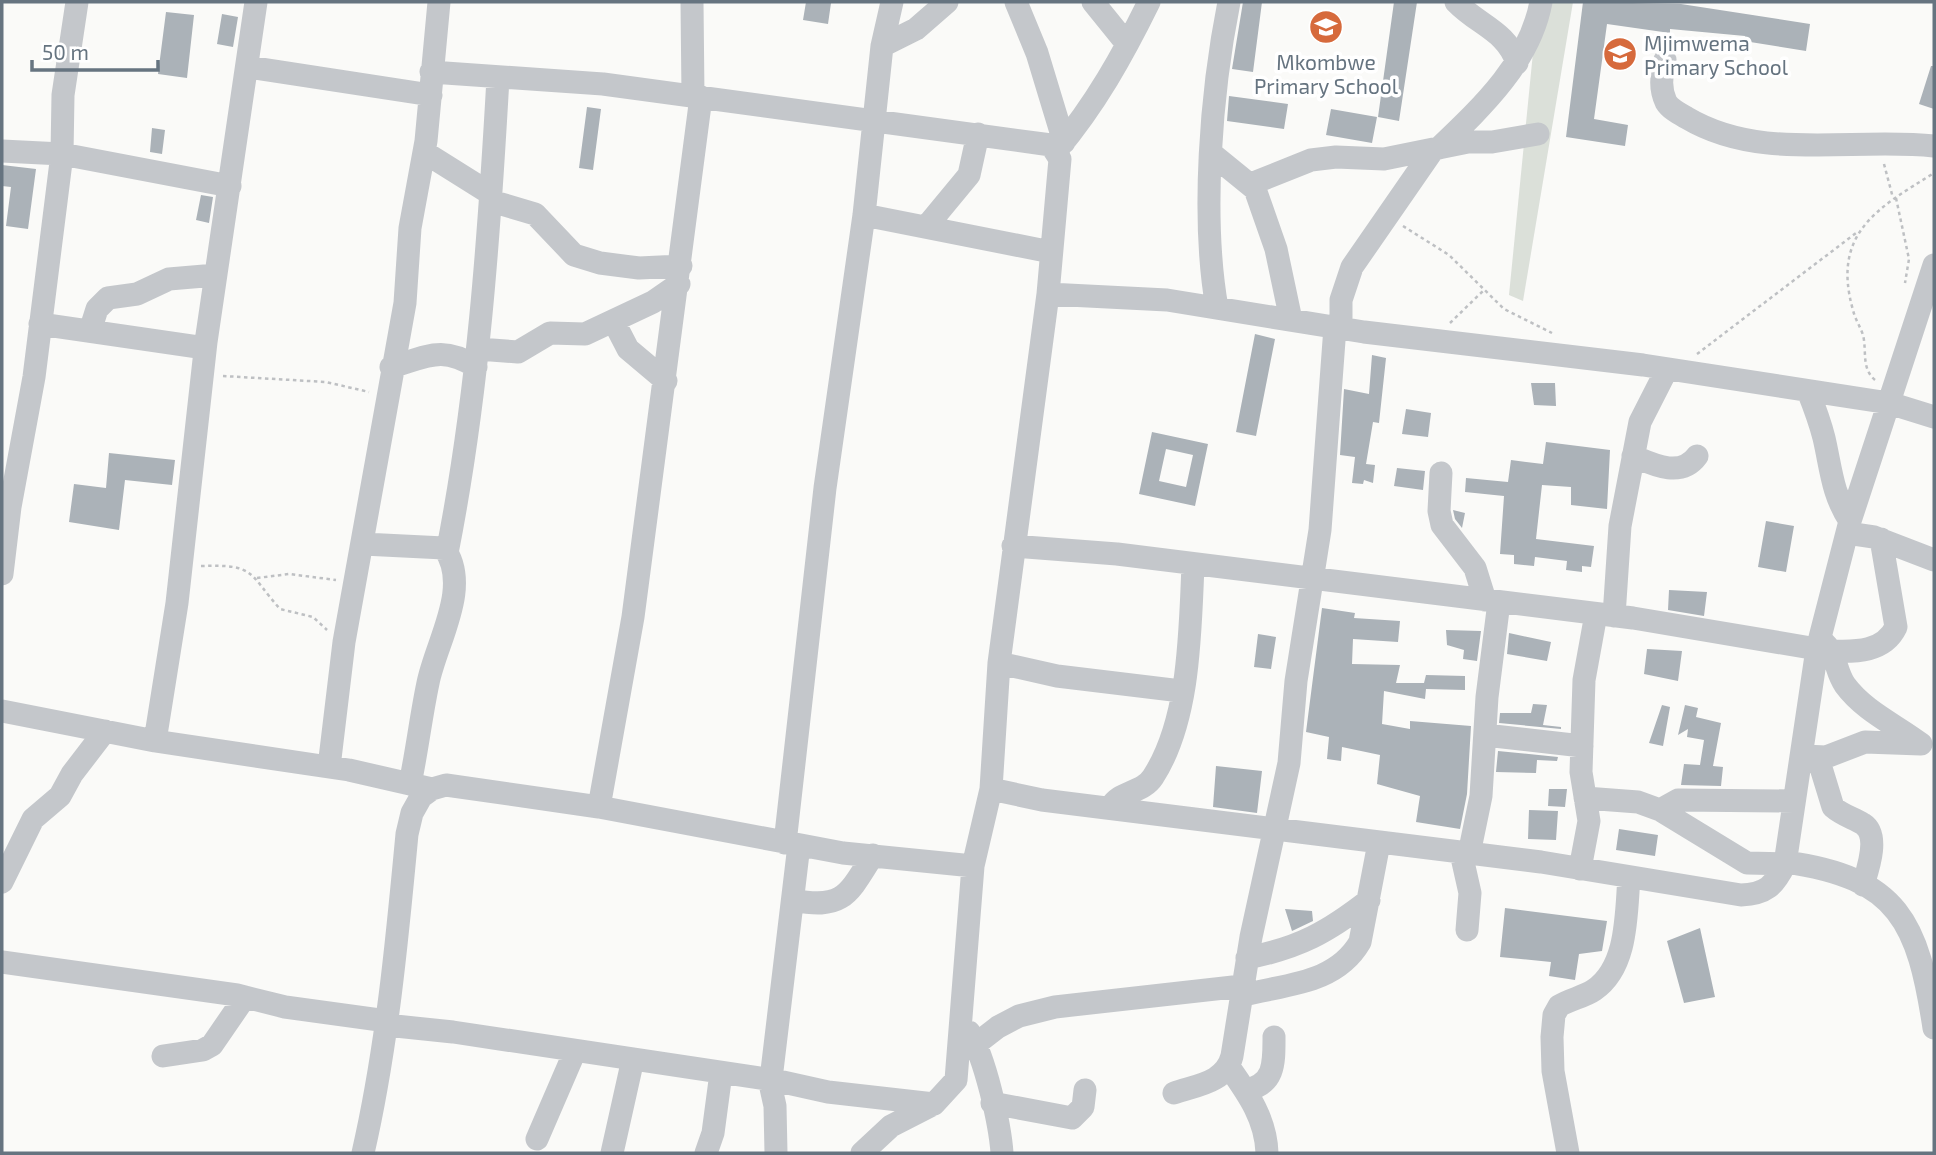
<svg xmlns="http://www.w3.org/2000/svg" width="1936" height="1155" font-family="'Exo 2',sans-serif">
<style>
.green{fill:#dbe0d9}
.building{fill:#abb2b8;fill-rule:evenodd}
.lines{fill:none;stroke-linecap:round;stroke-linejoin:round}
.path{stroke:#bec0c3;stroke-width:2.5;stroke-dasharray:3.5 3.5;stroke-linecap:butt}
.minor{stroke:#c4c7cb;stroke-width:23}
.labels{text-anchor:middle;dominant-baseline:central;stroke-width:7;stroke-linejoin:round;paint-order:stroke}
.poi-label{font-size:21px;fill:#667480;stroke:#fff;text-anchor:start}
</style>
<rect width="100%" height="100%" fill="#fafaf8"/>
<path class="green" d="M1538,2H1573L1523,301L1509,295Z"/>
<path class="building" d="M806,2L831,3L828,24L803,20Z
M1243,2H1262L1253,72L1232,69Z
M1394,2H1417L1399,121L1378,117Z
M1583,2L1681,4L1810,24L1806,51L1744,41L1745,36L1670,29V33L1607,24L1594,119L1628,125L1625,146L1566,137Z
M166,12L194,15L187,78L158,74Z
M222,14L238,17L233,47L217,44Z
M1931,66H1934V109L1919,104Z
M1229,96L1288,104L1284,129L1227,121Z
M587,107L601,109L593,170L579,168Z
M1331,109L1377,117L1372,143L1326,135Z
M152,128L165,130L162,154L150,152Z
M2,165L36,169L28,229L6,226L11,187L2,186Z
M201,195L213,197L209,223L196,220Z
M1255,334L1275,339L1256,436L1236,432Z
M1372,355L1386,358L1379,423L1373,422L1366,464L1375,465L1373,483L1364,480L1363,484L1352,483L1355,457L1340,455L1344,389L1369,394Z
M1531,383H1555L1556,406L1534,405Z
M1406,409L1431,413L1428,437L1402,434Z
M1152,432L1208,444L1195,506L1139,494ZM1166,449L1193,455L1186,487L1159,481Z
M1546,442L1610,450L1607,509L1571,505V487L1542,485L1536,539L1594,546L1591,567L1582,566V572L1566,570L1567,561L1535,557L1534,566L1514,564V555L1500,554L1504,496L1465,492L1466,478L1508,482L1511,460L1543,464Z
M109,453L175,460L172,485L125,480L119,530L69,522L74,484L106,488Z
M1397,468L1425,471L1423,490L1394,486Z
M1453,510L1465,513L1462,528L1455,519Z
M1766,521L1794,526L1786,572L1758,567Z
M1669,590L1707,592L1704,616L1668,610Z
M1322,608L1355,613L1354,618L1400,621L1398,642L1353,639L1352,664L1400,665L1396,683H1424L1426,675L1465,676V690L1426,689L1425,699L1384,691L1382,724L1410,729V721L1471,726L1467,794L1460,829L1416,822L1420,796L1377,784L1380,755L1342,747L1341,761L1327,759L1329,737L1306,732Z
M1446,630L1481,631L1477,661L1463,659L1464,650L1447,645Z
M1509,633L1551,642L1547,661L1507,654Z
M1258,634L1276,637L1271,669L1254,667Z
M1647,649L1682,651L1678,681L1644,674Z
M1533,704L1547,705L1543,725L1561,727V729L1499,723L1500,713H1531Z
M1662,705L1670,707L1663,746L1649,743Z
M1685,705L1698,708L1696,717L1721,723L1713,766L1723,767L1721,786L1681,785L1684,764L1700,765L1704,740L1687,737L1688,729L1678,735Z
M1498,751L1558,757L1557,761L1537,760L1536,773L1496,772Z
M1216,766L1262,771L1257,813L1213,807Z
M1549,789H1567L1565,807L1548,806Z
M1529,810L1558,811L1556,840L1528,839Z
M1619,829L1658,835L1655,856L1616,850Z
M1505,908L1607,921L1602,951L1579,954L1575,980L1549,976L1551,962L1500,957Z
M1285,909L1312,911L1313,921L1292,931Z
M1700,928L1715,997L1684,1003L1667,941Z"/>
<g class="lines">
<path class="path" d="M1884,164L1893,198
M1896,198L1909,259L1905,283
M1403,226L1449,255L1504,309L1552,333
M1450,323L1485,289
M1697,354L1856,233
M223,376L326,382L369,392
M1875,380C1861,368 1867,351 1863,335C1860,326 1855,319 1853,310C1831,233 1878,208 1934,173
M201,566C256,564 248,573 280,609L313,617L327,630
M257,578L289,574L336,580"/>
<path class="minor" d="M692,2L693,96
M1016,2L1037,53L1064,142
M1093,2L1127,44
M1456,2C1478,25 1507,31 1517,63
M882,46L916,29L947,2
M1665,60C1662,75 1659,87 1666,102C1670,109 1680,114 1687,118C1761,162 1853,137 1934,146
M248,67L431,95
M431,72L603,84L1051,145L1060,159L1048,294L999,663L991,789L973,866L956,1080L934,1104L891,1126L862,1153
M1439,148C1482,107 1530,62 1541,2
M1057,150C1095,105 1123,55 1149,2
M2,151L62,154L230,186
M424,152L491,194
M1212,154L1255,189L1276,249L1291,320
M1251,184L1311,160L1336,157L1384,159L1468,142H1492L1538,134
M491,201L535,214L574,255L600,263L639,268L681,266
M864,215L1051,252
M926,227L969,175L978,134
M1048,294L1167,300L1364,332L1643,365L1889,403L1934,417
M1217,308C1201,217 1211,92 1229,2
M614,322L628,349L666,381
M40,324L205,348
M1341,328V300L1352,267L1433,150
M90,331L97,309L108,298L137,294L169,279L216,275
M478,349L518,352L550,333L585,334L653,302L679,284
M391,367C427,357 442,345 476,367
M1808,391C1814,406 1820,422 1824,438C1831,468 1832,494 1850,521
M1633,456C1654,465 1681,478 1697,456
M1441,473L1439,511L1442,525L1475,568L1485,600
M1847,533L1874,537L1934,560
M363,544L444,548C472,587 436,642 428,683C421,716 417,751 410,784
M1013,546L1117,554L1633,618L1817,649
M447,553C478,396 489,238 498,78
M2,574L10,507L34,377L62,154L63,95L77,2
M1614,616L1620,526L1640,422L1667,369
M1822,641C1837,653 1835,671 1845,685C1864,711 1896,725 1921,744
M1832,651C1856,652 1884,652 1896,627L1881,539
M999,663L1057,676L1181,691
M2,711L155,741L349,770L432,789
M1485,735L1582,746
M155,741L177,603L206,342L256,2
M1804,756L1826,757L1865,742L1921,744
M1818,758L1833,807C1842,815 1853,818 1863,824C1880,835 1868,869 1863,885
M329,767L344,642L405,303L410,228L426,141L439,2
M991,789L1042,800L1541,862L1741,895C1766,894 1774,886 1785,864L1817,649L1850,521L1934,265
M1585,798L1638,802L1660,810L1747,863L1785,864
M599,807L633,617L701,97
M1110,808C1120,790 1142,794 1153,777C1190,720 1190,632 1193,565
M1660,810L1678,800L1794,801
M785,843L825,488L864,215L882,46L892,2
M1461,853L1470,893L1467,930
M1469,854L1481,796L1487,697L1499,602
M1786,862C1899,878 1918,922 1934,1028
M1580,869L1589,821L1581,772L1584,680L1596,614
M2,882L33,819L60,796L72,774L105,731
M793,900C843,910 848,895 873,855
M1247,958C1299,948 1328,932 1369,900
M2,962L237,995L285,1007L387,1021
M1240,996C1284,984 1335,985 1360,942L1379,843
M386,1025L453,1032L774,1080L828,1092L934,1104
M969,1032C985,1057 1000,1124 1002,1153
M976,1044L998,1027L1019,1016L1055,1007L1242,986
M163,1056L203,1050L212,1045L245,997
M1229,1067C1248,1094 1266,1119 1267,1153
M769,1079L775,1106L776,1153
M771,1079L799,845
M1246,1090C1275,1084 1274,1063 1274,1037
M1174,1093C1197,1085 1225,1083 1232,1056L1251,937L1289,763L1296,681L1320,530L1335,327
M992,1103L1072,1118L1083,1107L1085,1090
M537,1139L575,1051
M363,1153C387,1048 397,941 407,834L412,813L421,797L432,789L446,785L599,807L843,853L973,866
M612,1153L633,1059
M706,1153L713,1133L721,1073
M1568,1153L1553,1071L1552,1037L1554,1015L1559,1006C1570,999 1584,997 1594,990C1628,967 1626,914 1629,877"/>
</g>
<defs>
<g id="school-disc" transform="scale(1.75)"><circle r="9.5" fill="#d66a3c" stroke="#fff"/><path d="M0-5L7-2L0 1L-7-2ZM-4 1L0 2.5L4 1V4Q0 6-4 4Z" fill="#fff"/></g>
</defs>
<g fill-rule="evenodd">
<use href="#school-disc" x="1326" y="27"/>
<use href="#school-disc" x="1620" y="54"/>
</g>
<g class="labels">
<g class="poi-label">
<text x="1644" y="42">Mjimwema<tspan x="1644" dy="24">Primary School</tspan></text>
<text x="1326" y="61" text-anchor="middle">Mkombwe<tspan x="1326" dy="24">Primary School</tspan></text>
</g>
</g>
<rect width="1936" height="1155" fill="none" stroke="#667480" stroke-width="7"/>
<path d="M32 60v10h126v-10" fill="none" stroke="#667480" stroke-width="3.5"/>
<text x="42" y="60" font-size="21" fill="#667480" stroke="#ffffff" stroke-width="5" paint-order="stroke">50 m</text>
</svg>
